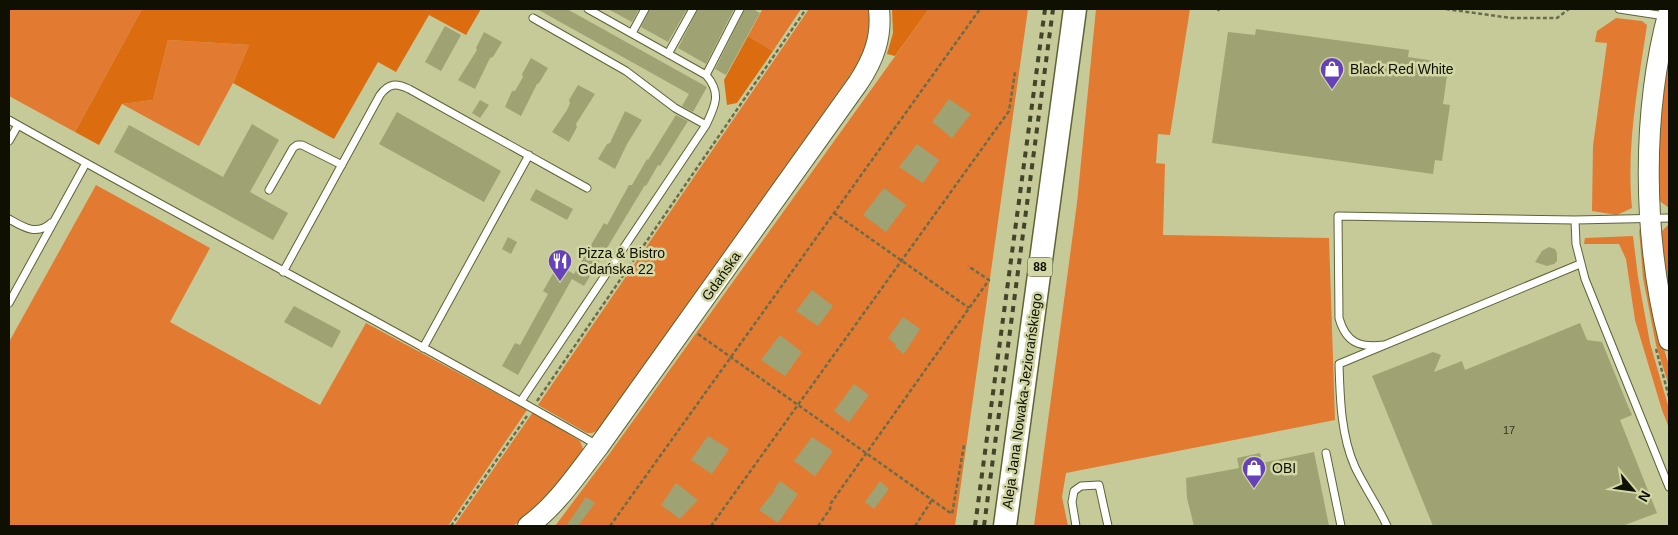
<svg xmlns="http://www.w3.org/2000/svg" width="1678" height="535" font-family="Arial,sans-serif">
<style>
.green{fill:#e27a31}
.forest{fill:#db6d10}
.building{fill:#9fa373}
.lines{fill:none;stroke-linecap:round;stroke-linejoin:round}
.lane-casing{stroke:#606336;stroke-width:9}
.secondary-casing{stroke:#606336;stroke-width:22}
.primary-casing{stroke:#606336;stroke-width:25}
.path{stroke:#6a6d4c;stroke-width:2.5;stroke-dasharray:4 2.5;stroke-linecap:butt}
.lane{stroke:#fff;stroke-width:7}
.secondary{stroke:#fff;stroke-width:20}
.primary{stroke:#fff;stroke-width:22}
.rail{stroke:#42442b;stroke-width:4;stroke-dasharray:6 6;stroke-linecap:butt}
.labels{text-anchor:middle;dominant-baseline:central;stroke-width:5;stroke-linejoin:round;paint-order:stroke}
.number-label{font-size:11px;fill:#33351e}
.shield{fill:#d2d7a5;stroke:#4a4c32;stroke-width:1}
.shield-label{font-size:12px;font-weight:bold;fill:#0f1001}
.poi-label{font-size:14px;fill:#0f1001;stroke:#d2d7a5;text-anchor:start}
.street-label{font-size:14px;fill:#0f1001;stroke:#d2d7a5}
</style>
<rect width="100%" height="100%" fill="#c5ca98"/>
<path class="green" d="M9,9H142L75,132L9,96Z
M760,9H801L773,51L748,36L762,10Z
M809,9H870C870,29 868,42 860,61L599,430L592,433H587L538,405Z
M929,9H1028L955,526H555L610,453Z
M1096,9H1190L1170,135L1158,134L1156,163L1165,164L1163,235L1329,238L1335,420L1066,473L1062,497L1068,526H1034L1077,203Z
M1616,18L1642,21L1647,25C1638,86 1626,147 1632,208L1617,215L1592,211L1593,146L1607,43L1595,42L1597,31Z
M168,40L249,45L233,83L199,146L122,104L153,100Z
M1669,45V208L1661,202L1656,193L1657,139Z
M96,185L210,248L170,322L320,405L366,323L527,410L448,526H13L9,524V342Z
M1669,224V308L1666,291L1661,232Z
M1639,229L1641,232L1662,342L1669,366V386L1656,345L1643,278Z
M1633,236L1638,277L1650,343L1669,409V428L1662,410L1635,320L1626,259L1619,244H1584L1585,238Z
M533,412L580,441L583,449L582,453C568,471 532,518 512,526C504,529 465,526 454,526Z"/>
<path class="forest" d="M142,9H481L466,35L429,15L396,72L378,62L334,139L233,83L249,45L168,40L153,100L122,104L99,145L75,132Z
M892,9H929L895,56L887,54L893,33Z
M748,36L773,51L737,103L727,105L724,80Z"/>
<path class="building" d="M537,9H567L707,87L693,112L682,106L689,94Z
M608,9H639L632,22Z
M650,9H687L668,42L641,27Z
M698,9H734L706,64L678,48Z
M745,9H753L760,13L726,75L715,69Z
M445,26L461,35L441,71L425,62Z
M1256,29L1409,50L1408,57L1435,61L1433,74L1447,76L1443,104L1450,105L1442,161L1435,160L1433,174L1212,143L1228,32L1255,35Z
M484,32L502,42L493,57L490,58L475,89L458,80L477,50L476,48Z
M531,58L548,68L539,83L537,84L521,116L505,107L512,91H515L523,77L522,74Z
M578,85L595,94L576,124L577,127L569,142L552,132L567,110L570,103L569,100Z
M949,99L971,114L952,138L932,122Z
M480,100L489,105L480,118L472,113Z
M625,111L642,120L627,144L615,169L598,159L607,144L610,143Z
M397,112L501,171L484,202L379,144Z
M676,115L688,121L660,166L658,165L646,186L645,185L584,286L572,279L518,375L502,366L515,343L520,345L548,294L543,291L558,265L574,274L604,223L607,225L629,185H632L647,159L648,160Z
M252,124L279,140L250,192L288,213L273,240L114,152L129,125L223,177Z
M917,144L939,160L923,183L899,167Z
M884,188L906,205L886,232L863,215Z
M536,189L573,209L567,220L530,200Z
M508,237L517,242L511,254L502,249Z
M1549,247L1555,249L1557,253V261L1554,264L1547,266L1535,262L1542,251Z
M812,290L833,306L818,326L796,311Z
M294,306L341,331L332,348L284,322Z
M903,317L920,329L904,354L895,347L896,345L888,338Z
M1580,323L1587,340L1602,342L1628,406L1632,415L1620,420L1657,513L1622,526H1433L1372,376L1433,352L1441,355L1434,372L1462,361L1465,370Z
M780,335L802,352L785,376L761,360Z
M854,384L869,395L849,422L834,411Z
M708,436L729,449L712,474L691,460Z
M812,437L833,451L815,476L794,461Z
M1314,452L1329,526H1194L1187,498L1186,478L1239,468L1237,458L1260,453L1262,463Z
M780,481L798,494L778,523L759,510L775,490L774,489Z
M880,481L889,489L874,509L865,502Z
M676,483L698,500L680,519L661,505Z
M586,497L595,503L578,526H566Z"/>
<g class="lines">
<g class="lane-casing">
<path id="lane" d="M1619,9L1665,16
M533,18L626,71L675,108L706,125
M632,33L645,9
M668,54L693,9
M706,75L740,9
M9,120C204,230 403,333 597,445
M9,141L18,125
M269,190L293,148L297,145H302L342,165
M9,219C23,227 37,236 51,223
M1575,220L1576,244L1585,279L1669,487
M283,272L380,95C389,83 396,83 409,89L587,188
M9,303L86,163
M1384,345C1360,348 1346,343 1339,318L1338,216L1575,220L1669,218
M423,348L529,155
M521,401L706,125C715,106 722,93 706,75L588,9
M1326,453L1341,526
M1076,526L1072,502L1074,491L1081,486L1099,485L1108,526
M1387,526C1378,506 1365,488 1355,467C1341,436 1340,398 1339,364L1580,264"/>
</g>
<g class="secondary-casing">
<path id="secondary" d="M1669,11C1641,114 1643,238 1669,340
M528,526C557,505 577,474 599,446L858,83C874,59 882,37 879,9"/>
</g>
<g class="primary-casing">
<path id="primary" d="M1005,526L1075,9"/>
</g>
<path class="path" d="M1446,9L1511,18H1557L1569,9
M1218,11L1219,9
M834,213L969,308
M698,334L952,514L964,445
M1656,349L1669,397
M537,401L806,9
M451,526L527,416
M610,526L980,9
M711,526L1009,111L1015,72
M818,526L830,509L831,503L989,280L968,266
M915,526L932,500"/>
<use href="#lane" class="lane"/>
<use href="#secondary" class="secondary"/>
<use href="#primary" class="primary"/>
<path class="rail" d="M975,526L1045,9
M984,526L1053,9"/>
</g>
<defs>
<g id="shop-pin" transform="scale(1.25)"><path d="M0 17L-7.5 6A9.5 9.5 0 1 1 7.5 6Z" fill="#6541ba" stroke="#d2d7a5"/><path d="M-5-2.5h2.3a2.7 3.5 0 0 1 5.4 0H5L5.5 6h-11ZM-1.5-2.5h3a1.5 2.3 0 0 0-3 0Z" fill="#fff"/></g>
<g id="restaurant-pin" transform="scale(1.25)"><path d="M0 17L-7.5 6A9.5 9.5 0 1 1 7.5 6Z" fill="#6541ba" stroke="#d2d7a5"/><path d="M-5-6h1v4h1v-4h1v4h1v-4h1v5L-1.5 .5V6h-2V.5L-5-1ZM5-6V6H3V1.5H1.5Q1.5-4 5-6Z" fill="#fff"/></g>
</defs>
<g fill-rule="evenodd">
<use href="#shop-pin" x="1332" y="69"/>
<use href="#restaurant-pin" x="560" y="261"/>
<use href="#shop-pin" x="1254" y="468"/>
</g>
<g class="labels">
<g class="number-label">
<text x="1509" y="430">17</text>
</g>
<rect class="shield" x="1027.5" y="257.5" width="25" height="19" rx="4"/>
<g class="shield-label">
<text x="1040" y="267">88</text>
</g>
<g class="poi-label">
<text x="1350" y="69">Black Red White</text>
<text x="578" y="253">Pizza &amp; Bistro<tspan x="578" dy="16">Gdańska 22</tspan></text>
<text x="1272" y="468">OBI</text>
</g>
<g class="street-label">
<text transform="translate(721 276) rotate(-55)">Gdańska</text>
<text transform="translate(1022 401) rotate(-82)">Aleja Jana Nowaka-Jeziorańskiego</text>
</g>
</g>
<rect width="1678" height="535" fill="none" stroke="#0f1001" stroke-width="20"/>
<g transform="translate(1633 490) rotate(119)" stroke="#d2d7a5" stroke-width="4" paint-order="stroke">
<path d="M0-4L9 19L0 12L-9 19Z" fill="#0f1001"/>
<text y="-8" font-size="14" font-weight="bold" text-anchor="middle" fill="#0f1001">N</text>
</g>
</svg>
